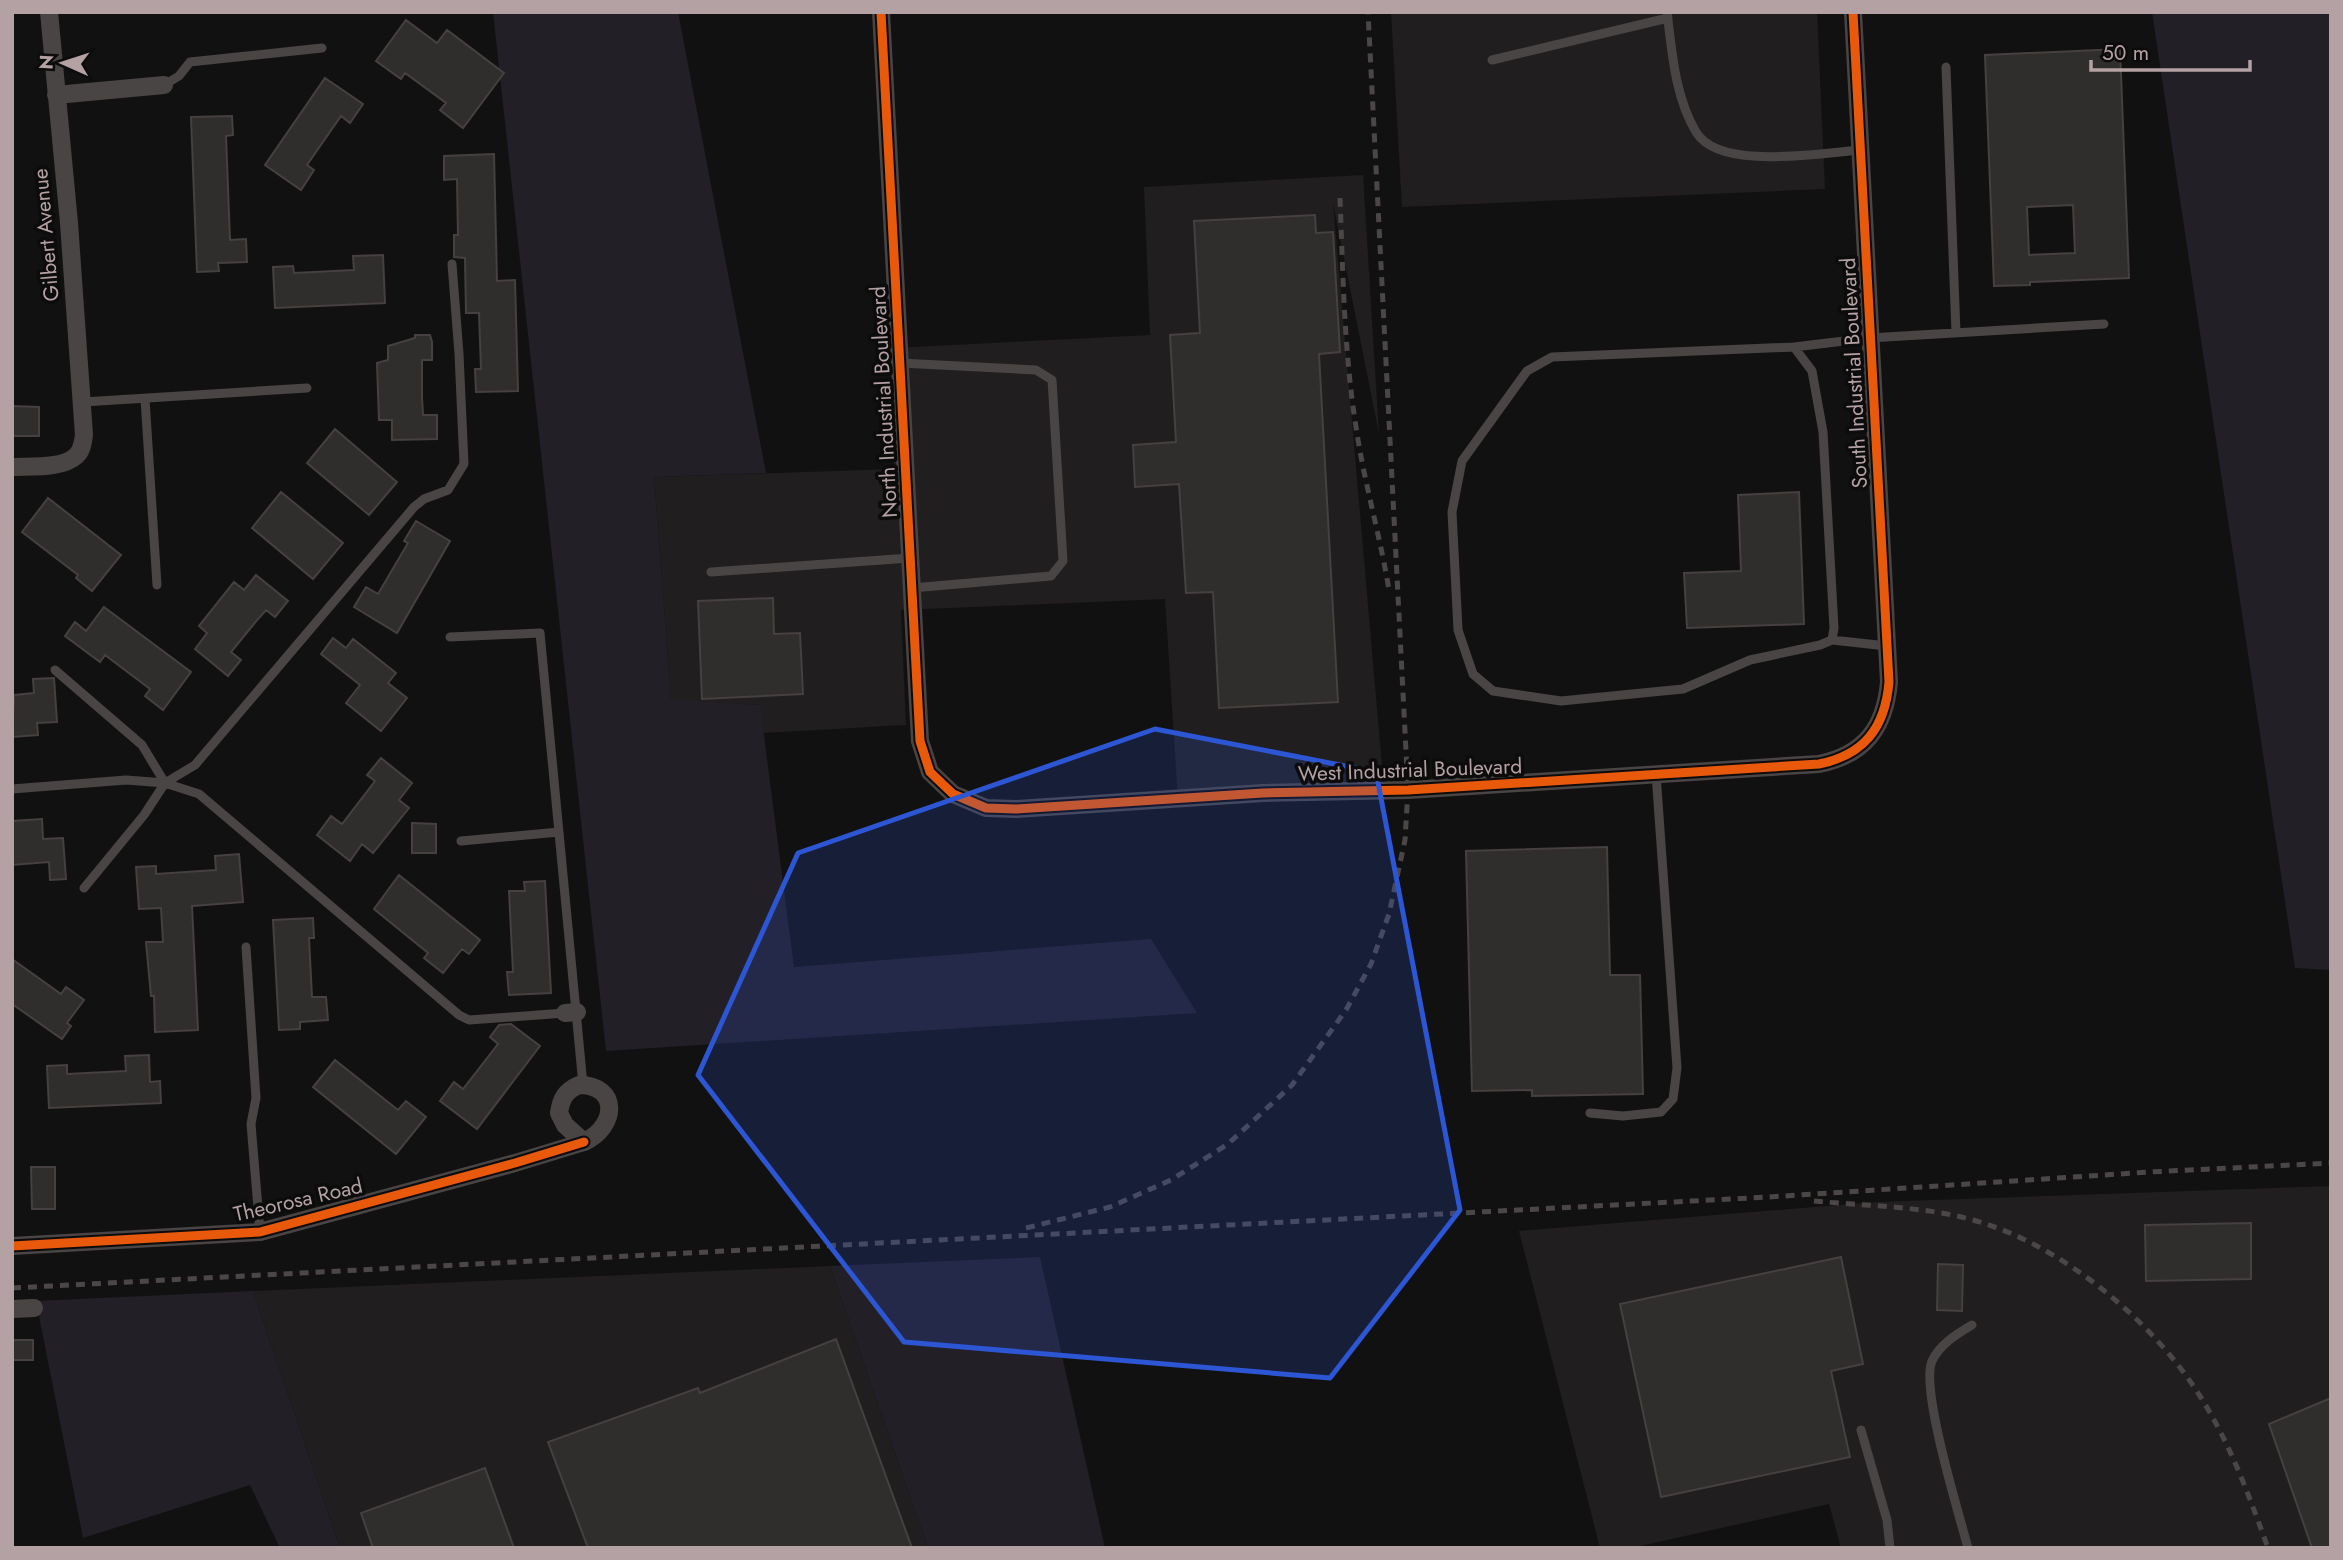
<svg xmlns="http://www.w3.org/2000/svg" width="2343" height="1560" font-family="Jost,sans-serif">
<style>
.built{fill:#201e1e}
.green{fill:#221f27}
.building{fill:#302d2d;stroke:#464040;stroke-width:2;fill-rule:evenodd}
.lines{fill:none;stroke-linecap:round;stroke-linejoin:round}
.service{stroke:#4a4545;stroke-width:9}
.minor{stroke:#4a4545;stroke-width:18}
.rail{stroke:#4c4747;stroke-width:5;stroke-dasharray:9 7;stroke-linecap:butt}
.cycleway-casing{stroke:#0d0c0c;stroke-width:13}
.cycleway{stroke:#e8590c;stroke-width:9}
.marked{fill:#2c56d3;fill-opacity:0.2;stroke:#2c56d3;stroke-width:5;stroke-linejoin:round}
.labels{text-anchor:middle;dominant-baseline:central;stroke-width:7;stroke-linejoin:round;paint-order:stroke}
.street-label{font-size:21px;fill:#b4a1a3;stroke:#0d0c0c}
</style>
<rect width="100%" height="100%" fill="#121111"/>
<path class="built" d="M1391,12H1817L1825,189L1402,207Z
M1363,175L1379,434L1333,203L1384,789L1178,800L1165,599L901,610L906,725L763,733L759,705L671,700L654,477L894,469L892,348L1150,335L1144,187Z
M2331,1186V1548H1841L1829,1504L1631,1548H1600L1519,1231L1876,1202Z
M830,1266L928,1548H340L253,1291Z"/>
<path class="green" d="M493,12H678L766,473L654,477L671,699L760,705L794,967L1151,939L1197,1013L606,1051Z
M2152,12H2331V970L2295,968Z
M1040,1257L1105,1548H928L830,1266Z
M253,1291L340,1548H280L250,1485L83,1538L36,1301Z"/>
<path class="building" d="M406,20L437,43L447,30L504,73L463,128L440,110L446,103L405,73L401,79L376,61Z
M2120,49L2129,278L2030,282V285L1994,286L1985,55ZM2073,205L2075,253L2029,255L2027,207Z
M325,78L363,104L350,123L341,116L307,165L314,170L301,190L265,165Z
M232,116L233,135L226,136L230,240L246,239L247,262L218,263L219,271L197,272L191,117Z
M494,154L497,281L515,280L518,391L476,392L475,369H481L479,313H466L465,258L454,257V235H458L457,179L444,180V156Z
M1315,215L1316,233L1333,232L1340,352L1319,354L1338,702L1219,708L1213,592L1186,593L1179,484L1135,487L1133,445L1176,442L1170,335L1200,333L1194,221Z
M383,255L385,303L275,308L273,267L293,266L294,273L354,270L353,256Z
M415,335H430L432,342V360H422V397L423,415H437V439L392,440V420H379L377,363L388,360V346L415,338Z
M12,406L39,407V436H12Z
M335,429L397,482L369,515L307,463Z
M281,492L343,543L313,579L252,528Z
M1799,492L1804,624L1687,628L1684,573L1741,571L1738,495Z
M48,498L121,555L92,591L76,578L78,575L22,532Z
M416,521L450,541L397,633L354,607L366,587L378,594L408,543L404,541Z
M256,575L288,601L275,617L266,610L253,625L231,652L241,660L228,676L195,649L207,633L199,626L234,582L244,590Z
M773,598L774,634L800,633L803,694L702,699L698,601Z
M104,607L191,672L163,710L145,696L150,689L105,655L100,662L65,636L75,622L86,631Z
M333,638L346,648L353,639L396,673L388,683L407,698L381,731L346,703L360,685L321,654Z
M54,678L57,722L37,723L38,735L12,737L14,695L34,693L33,679Z
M381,758L412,783L399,800L409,808L373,853L362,844L350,861L317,835L331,816L342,824L375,781L367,775Z
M42,819L43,839L63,838L66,879L50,880L49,862L12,865V821Z
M412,823L436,824V853H412Z
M1607,847L1610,975H1640L1643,1094L1532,1096V1090L1472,1091L1466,851Z
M239,854L243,902L192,906L198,1030L155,1032L154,996H151L146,942H163L161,908L139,909L136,867L156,866V874L216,870L215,856Z
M399,875L480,940L469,954L462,949L443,973L424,958L428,953L374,909Z
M545,881L551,993L509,995L507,972H513L509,891H525L524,882Z
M313,918L314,938H309L312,997H326L328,1020L300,1022V1029L279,1030L273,920Z
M12,959L61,994L66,987L84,1000L67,1023L71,1026L62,1039L12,1004Z
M511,1024L540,1046L477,1129L440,1101L454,1082L463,1089L498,1044L490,1037L499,1025Z
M149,1055L150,1082L160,1081L161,1103L49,1108L47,1066L67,1065V1074L126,1071L125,1056Z
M335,1060L398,1110L406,1101L426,1117L396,1154L313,1087Z
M31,1167H55V1209H32Z
M2251,1223V1279L2146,1281L2145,1225Z
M1841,1257L1863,1364L1831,1371L1850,1457L1661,1497L1620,1304Z
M1938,1264L1963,1265L1962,1311L1937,1310Z
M836,1339L912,1548H588L548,1442L698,1388L700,1393Z
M12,1340H33V1360H12Z
M2331,1398V1548H2312L2269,1424Z
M485,1468L514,1548H373L361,1513Z"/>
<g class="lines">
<path class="service" d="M1667,12C1672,52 1675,97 1696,132C1719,171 1819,153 1860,150
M1492,60L1668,18
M1946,67L1956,333
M164,85L179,76L190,62L322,48
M1794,347L1812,371L1823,432L1834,628L1832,640L1820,645L1750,660L1683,689L1561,701L1493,691L1473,674L1458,630L1452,512L1462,461L1527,371L1552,357Z
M1794,347L1869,338L2104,324
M900,363L1036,370L1052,380L1063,561L1051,576L912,588
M145,399L157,585
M83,402L307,388
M711,572L910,558
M450,637L540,633L583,1085
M1832,640L1887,646
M55,670L142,745L165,783
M12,789L126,780L165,783L199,794L459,1015L469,1020L565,1013
M461,841L559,832
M84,888L144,815L165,783L195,765L414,507L424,499L448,490L464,464L459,354L452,264
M246,947L256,1098L251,1124L260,1232
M1590,1113L1623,1116L1661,1112L1673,1099L1677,1068L1656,774
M1861,1430L1887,1520L1890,1548
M1968,1548C1959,1514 1920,1388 1932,1361C1940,1344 1957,1334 1972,1325"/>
<path class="minor" d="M881,12L920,741L930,772L953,794L986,808L1016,809L1263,793L1408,790L1819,764C1864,755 1885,728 1889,682L1853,12
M56,95L164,85
M12,467C30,466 62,469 76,456C82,451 83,442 84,435L69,223L49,12
M565,1013L577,1012
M579,1085C620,1085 617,1127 584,1142L565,1125L559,1113C561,1099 565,1091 579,1085Z
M12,1246L260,1232L515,1163L584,1142
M12,1309L34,1308"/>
<path class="rail" d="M1340,198C1343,274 1344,352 1356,427C1364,482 1380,535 1389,590
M1814,1201C1866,1206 1923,1206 1973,1220C2065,1245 2163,1329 2209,1411C2234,1454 2251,1501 2268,1548
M1026,1228L1110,1207L1171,1180L1228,1144L1292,1085L1346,1010L1371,964L1389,914L1405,840L1408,790L1368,12
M12,1288L1769,1197L2150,1172L2331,1163"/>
<g class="cycleway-casing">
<path id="cycleway" d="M881,12L920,741L930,772L953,794L986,808L1016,809L1263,793L1408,790L1819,764C1864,755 1885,728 1889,682L1853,12
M12,1246L260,1232L515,1163L584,1142"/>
</g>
<use href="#cycleway" class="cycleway"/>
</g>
<path class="marked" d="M1155,729L1376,772L1460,1210L1330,1378L904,1342L698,1075L798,853Z"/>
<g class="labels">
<g class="street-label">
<text transform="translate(46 235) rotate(-95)">Gilbert Avenue</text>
<text transform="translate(1854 373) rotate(-93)">South Industrial Boulevard</text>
<text transform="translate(884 402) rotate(-93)">North Industrial Boulevard</text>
<text transform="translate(1410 770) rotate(-2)">West Industrial Boulevard</text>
<text transform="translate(298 1200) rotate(-13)">Theorosa Road</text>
</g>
</g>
<rect width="2343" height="1560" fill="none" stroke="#b4a1a3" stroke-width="28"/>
<g transform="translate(63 63) rotate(273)" stroke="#0d0c0c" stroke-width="5" paint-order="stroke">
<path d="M0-5L12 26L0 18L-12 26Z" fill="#b4a1a3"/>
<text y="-10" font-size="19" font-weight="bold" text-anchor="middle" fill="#b4a1a3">N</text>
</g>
<path d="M2091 60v10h159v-10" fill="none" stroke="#b4a1a3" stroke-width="3.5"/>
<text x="2102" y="60" font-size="21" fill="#b4a1a3" stroke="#0d0c0c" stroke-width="5" paint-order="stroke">50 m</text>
</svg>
